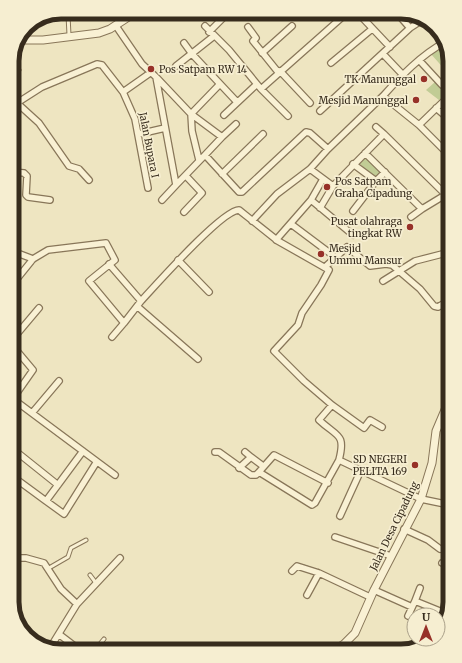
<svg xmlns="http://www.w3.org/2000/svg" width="462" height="663" font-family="Merriweather,serif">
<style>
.green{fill:#c1cc95}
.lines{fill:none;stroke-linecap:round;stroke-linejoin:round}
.stream{stroke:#6b8f89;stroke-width:2}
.service-casing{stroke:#887659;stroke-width:5}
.minor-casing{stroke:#887659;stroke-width:8}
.tertiary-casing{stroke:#887659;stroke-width:9}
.service{stroke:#f9f1d4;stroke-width:3}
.minor{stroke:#f9f1d4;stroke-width:5.5}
.tertiary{stroke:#f9f1d4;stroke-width:7}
.poi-dot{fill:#973128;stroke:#f6eed1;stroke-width:1.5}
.labels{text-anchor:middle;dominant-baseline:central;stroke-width:3.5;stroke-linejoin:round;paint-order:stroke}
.poi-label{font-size:10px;fill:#372c1d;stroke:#f6eed1;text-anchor:end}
.street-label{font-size:10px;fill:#372c1d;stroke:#f6eed1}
.rim{fill:none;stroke:#372c1d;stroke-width:5}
</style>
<rect width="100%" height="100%" fill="#eee5c1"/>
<path class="green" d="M445,44L450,61V80L447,82L441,76L446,71L431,54Z
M435,82L446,94L439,100L426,90Z
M365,157L381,172L375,178L359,163Z"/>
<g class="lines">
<path class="stream" d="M302,565L317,570"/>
<g class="service-casing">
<path id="service" d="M68,15L69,35
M12,61L19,70
M49,568L68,557L71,548L86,540
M90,575L96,583
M94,651L104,639"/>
</g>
<g class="minor-casing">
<path id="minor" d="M267,12L268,13
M357,12L390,47
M396,12L410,28
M116,26L142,64L156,77L176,185L205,155L239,192H242L306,132L310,133L328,149L383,96
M205,26L229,50L261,89
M248,27L256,38L253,41L278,72
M209,32L226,15L227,12
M445,42C421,55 401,76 383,96L419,125L450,156
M184,43L192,54L237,102
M262,53L292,26
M383,54L403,75
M419,60L442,85
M331,63L372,29
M176,66L214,36
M280,71L310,103
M157,78L191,114L192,131L199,160
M17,103L39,123L69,166L79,169L89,180
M12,104L17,103L42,87L97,64L102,65L123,92
M436,108L450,120
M320,111L410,28L424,19
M224,115L256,85
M288,116L261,89L348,12
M419,125L450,95
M139,134L165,128
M384,134L446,195
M222,137L236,124
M365,153L422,209L450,192
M205,155L222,137L191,114L220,84
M353,164L376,181L353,211
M310,169L333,186L320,208
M12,172L24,173L27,176L26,195L28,197L50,200
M222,174L263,134
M376,181L385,172
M333,186L384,134L376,127
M148,188L135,119L123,92L150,73
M162,200L176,185
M311,200L353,235
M184,212L202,193L186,176
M411,217L422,209
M252,221L277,194L310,169L328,149
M291,224L335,257
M276,240L311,200L323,179
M12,251L33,259
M178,260L209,292
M325,267L347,247L370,266L386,264L392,265L420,289L434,306L438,307L445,303L450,307
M383,281L415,261L450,252
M12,285L33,259L48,250L106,243L115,260L89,281L124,323L141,301L109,264
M141,301C155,286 222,210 239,210L278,241L329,270L321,285L302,313L298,325L274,351L304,381L332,405L364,428L370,420L382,427
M138,307L198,359
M112,337L124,323
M12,340L39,308
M446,340L450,336
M13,399L115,475
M12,400L33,370L12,345
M332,405L319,420C337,437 346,433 339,460
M32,413L59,381
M215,452H219L251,475H256L259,472L312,505L315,503L339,460L421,499L450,505
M12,455L18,453L58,485
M251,457L263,466
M239,468L251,457L245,452
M259,472L274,455L328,483
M12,476L46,501L83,451
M46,501L64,514L96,463
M340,516L361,470
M404,529L428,540L440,549
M335,537L391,556
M12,558H26L44,563L61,589L77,604
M442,563L450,566
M292,571L297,566L319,573
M374,590L412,607
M307,595L319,573L370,597
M415,601L420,588
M408,616L415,601L447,614
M60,635L81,651
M50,648L77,604L120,558"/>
</g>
<g class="tertiary-casing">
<path id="tertiary" d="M21,40H43L99,33L110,29L136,12
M333,651L344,644L355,633L374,590L421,499L432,463L436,431L450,398"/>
</g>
<use href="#service" class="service"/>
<use href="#minor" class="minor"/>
<use href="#tertiary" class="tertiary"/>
</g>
<g class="poi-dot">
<circle cx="151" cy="69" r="4"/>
<circle cx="424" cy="79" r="4"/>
<circle cx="416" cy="100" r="4"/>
<circle cx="327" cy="187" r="4"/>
<circle cx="410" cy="227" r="4"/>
<circle cx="321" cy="254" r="4"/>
<circle cx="415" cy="465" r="4"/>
</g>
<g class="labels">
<g class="poi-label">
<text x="159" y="69" text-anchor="start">Pos Satpam RW 14</text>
<text x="416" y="79">TK Manunggal</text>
<text x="408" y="100">Mesjid Manunggal</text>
<text x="335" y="181" text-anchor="start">Pos Satpam<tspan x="335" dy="12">Graha Cipadung</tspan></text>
<text x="402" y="221">Pusat olahraga<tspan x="402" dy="12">tingkat RW</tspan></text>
<text x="329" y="248" text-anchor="start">Mesjid<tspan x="329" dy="12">Ummu Mansur</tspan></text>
<text x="407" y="459">SD NEGERI<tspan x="407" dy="12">PELITA 169</tspan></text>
</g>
<g class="street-label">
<text transform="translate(149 145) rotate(79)">Jalan Bupara I</text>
<text transform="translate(394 526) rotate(-64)">Jalan Desa Cipadung</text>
</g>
</g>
<path d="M0 0H462V663H0ZM61 19H401A42 42 0 0 1 443 61V602A42 42 0 0 1 401 644H61A42 42 0 0 1 19 602V61A42 42 0 0 1 61 19Z" fill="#f6eed1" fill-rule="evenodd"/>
<path class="rim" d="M61 19H401A42 42 0 0 1 443 61V602A42 42 0 0 1 401 644H61A42 42 0 0 1 19 602V61A42 42 0 0 1 61 19Z"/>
<g transform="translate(426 627)"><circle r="19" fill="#f6eed1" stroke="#aaa089"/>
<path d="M0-3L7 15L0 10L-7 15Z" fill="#973128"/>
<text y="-6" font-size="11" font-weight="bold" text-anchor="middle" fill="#372c1d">U</text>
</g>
</svg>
